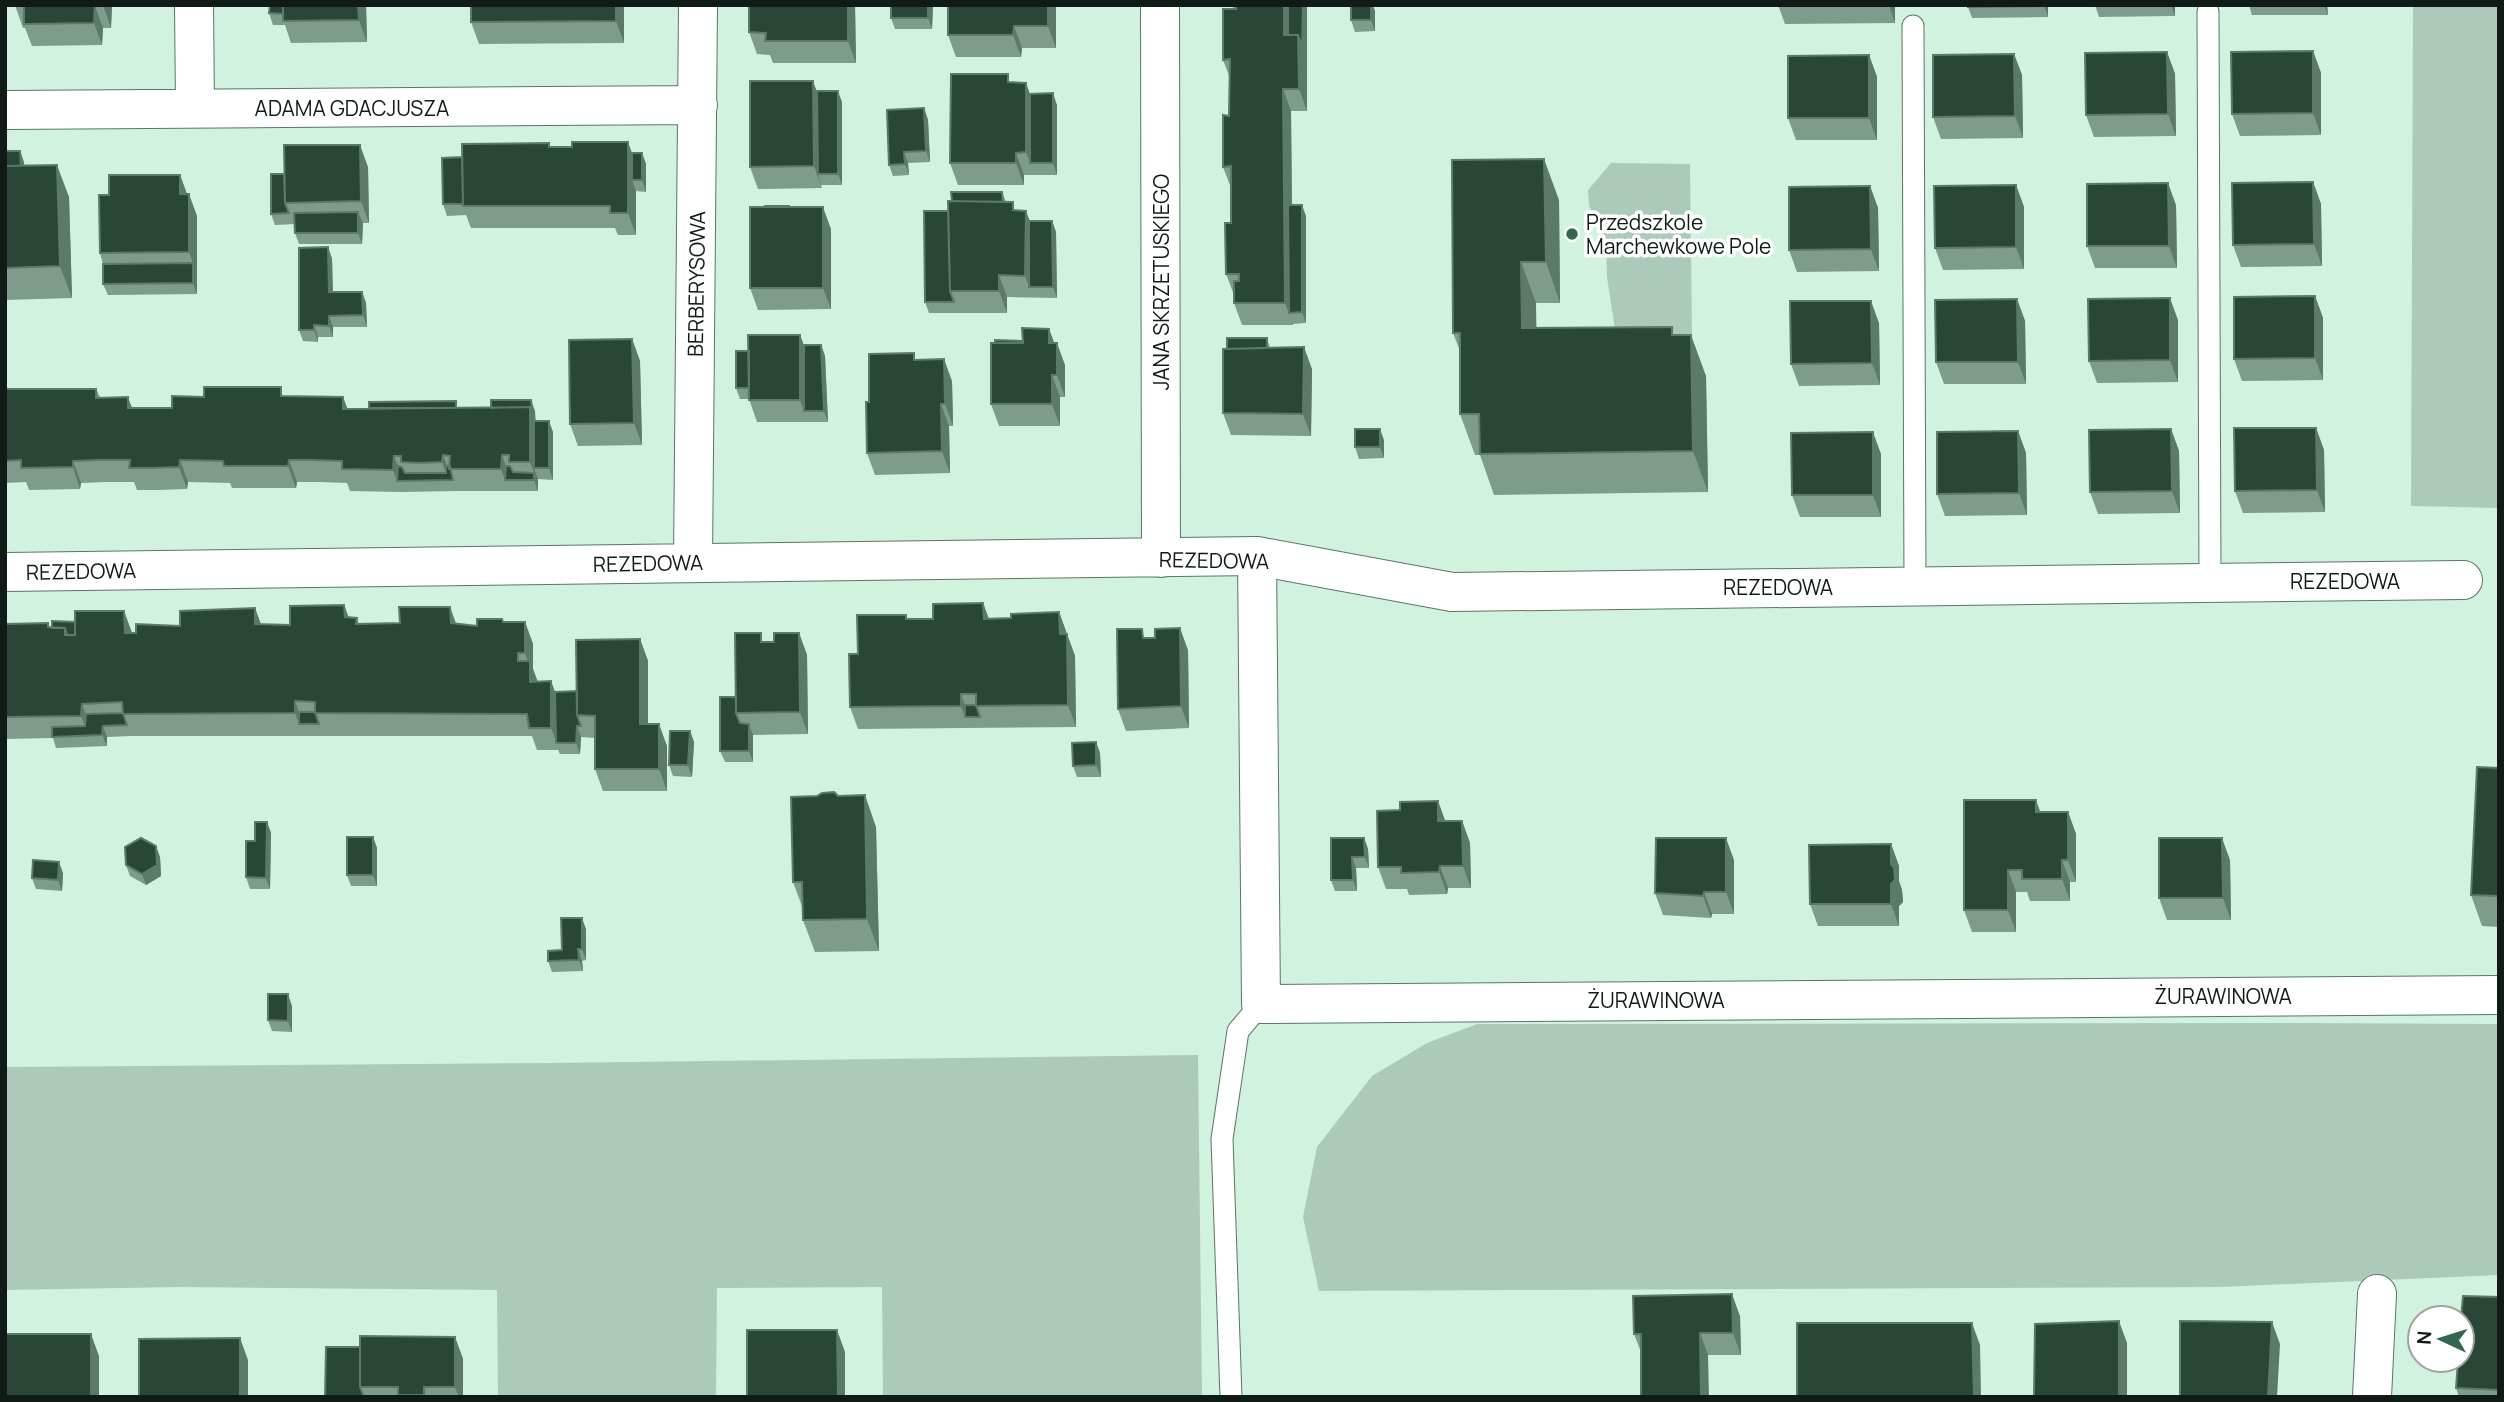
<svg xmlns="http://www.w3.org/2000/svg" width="2504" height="1402" font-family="Manrope,sans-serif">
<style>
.green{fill:#accab9}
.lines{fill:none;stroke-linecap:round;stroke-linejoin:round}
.service-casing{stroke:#597666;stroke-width:23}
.minor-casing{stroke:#597666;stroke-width:40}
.service{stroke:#fff;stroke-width:21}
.minor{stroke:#fff;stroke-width:38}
.wall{fill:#7d9c8c}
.shaded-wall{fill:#5b7a6a}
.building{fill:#284737;stroke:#5b7a6a;stroke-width:2}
.poi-dot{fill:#32684e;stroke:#fff;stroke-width:2.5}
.labels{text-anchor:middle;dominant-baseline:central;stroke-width:7;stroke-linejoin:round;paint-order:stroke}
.street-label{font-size:21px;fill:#101b15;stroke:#fff}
.poi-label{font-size:21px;fill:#101b15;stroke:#fff;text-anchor:start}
</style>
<rect width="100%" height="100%" fill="#d2f2e0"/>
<path class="green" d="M2413,5H2499V508L2411,506Z
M1611,163L1690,164L1692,336H1616L1607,277L1606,240L1589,206L1588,190Z
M2294,1023L2499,1024V1275L2220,1287L1319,1291L1303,1217L1317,1147L1372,1076L1427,1043L1477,1024Z
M1198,1055L1202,1397H883L882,1287L717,1288L716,1397H498L497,1290L180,1287L5,1290V1067L551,1063Z"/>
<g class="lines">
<g class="service-casing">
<path id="service" d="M2208,12L2210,583
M1913,26L1915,586
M1231,1397L1222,1139L1238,1031L1261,1004"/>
</g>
<g class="minor-casing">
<path id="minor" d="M194,5L195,108
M1160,5L1161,558
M5,110L698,105
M1257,556L1261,1004L2499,995
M693,562L698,5
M5,572L1257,556L1452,592L2463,580
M2372,1397L2377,1294"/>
</g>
<use href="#service" class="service"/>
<use href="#minor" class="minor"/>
</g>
<path class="wall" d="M15,5H112L111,28H103L102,45L32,46L25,28H23Z
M366,5L367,42L291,43L285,25H273L269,13Z
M624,5V43L479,44L471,22Z
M749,5H855L856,63H773L770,55L757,54L749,32Z
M933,5L932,29H895L891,18Z
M948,5H1056V48H1022L1021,57H956L948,35Z
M1232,5H1307V111H1291L1292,205L1306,216V323L1293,324V325H1242L1234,303V295L1226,274L1231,223V188L1223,167L1229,116L1230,78L1223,60L1234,9Z
M1778,5H1895V23L1785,24Z
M2048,5V17L1972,18L1968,7Z
M2095,5H2175V16L2099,17Z
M2249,5H2327L2328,15H2252Z
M1375,11V31L1355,32L1351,20Z
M2313,51L2321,73V135L2240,136L2232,114Z
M2167,52L2175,74L2176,136L2094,137L2086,115Z
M2014,54L2022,75L2023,138L1941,139L1933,117Z
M1869,55L1877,77V140H1796L1788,118Z
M1011,82L1030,94L1057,105V175H1024V185H958L950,163Z
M817,92L842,102V185H821L822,188L758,189L750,167Z
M924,108L928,120L930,162L908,163L909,175L893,176L889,165Z
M549,143L550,147L632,153H642L646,164V192L636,191V235H618L615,228H471L466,215L447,216L443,204L462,157Z
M5,151H20L24,166L69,197L72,298L5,300Z
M368,167L369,223H363L362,244H299L295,233V224L275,225L271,214L284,174Z
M180,175L187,194L197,216V294L108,295L103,284V264L100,253L109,195Z
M2313,182L2321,204L2322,266L2241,267L2233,245Z
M2016,185L2024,207V269L1943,270L1935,248Z
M1870,186L1878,208L1879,271L1797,272L1789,250Z
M1002,192L1006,202L1029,221H1052L1056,232L1057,298L1007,297V313H929L925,302L952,201Z
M1559,200L1560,303H1536V328L1675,335L1706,376L1708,492L1494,495L1480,455H1475L1460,414V351L1453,333Z
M2176,205L2177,268H2095L2087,246Z
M831,229V309L758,310L750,288Z
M328,247L332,259L333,292H362L366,303L367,327H333V337H318V342L303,341L299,330Z
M2315,296L2323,318V380L2242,381L2234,359Z
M2017,299L2025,321L2026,384H1944L1936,362Z
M2178,320V382L2097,383L2089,361Z
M1879,323L1880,385L1799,386L1791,364Z
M1049,329L1054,343L1065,365V397H1060V426H999L991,404L1023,341Z
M800,335L804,345H821L825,356L828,422H757L749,399H740L736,388L749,351Z
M1267,338L1270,348L1312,369L1311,436L1231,435L1223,413L1227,349Z
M632,339L640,361L642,445L578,446L570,424Z
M916,360L952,381L953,426H949L950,473L875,475L867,453L869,402Z
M5,389H96L100,397L132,408H172L284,396L343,397L347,409L458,408L535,411L536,421L553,432V480L538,479V491H457L401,492L350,491L347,483L320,482H297L296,488H232L230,483L188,482L187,489L159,490H137L134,482H106L81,483L80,489L29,490L26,482L5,483Z
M2316,428L2324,450L2325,512L2243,513L2235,491Z
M2171,429L2179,451L2180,513L2098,514L2090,492Z
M2018,431L2026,453L2027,515L1945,516L1937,494Z
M1384,440V458L1359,459L1355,447Z
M1881,454V517H1800L1792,495Z
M983,603L989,619L1011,618L1059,612L1075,656L1076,727L858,729L850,707L858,654L908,619H933Z
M344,605L349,618H357L359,624H457L477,626L502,619L503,622H525L533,644V669L538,682L551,681L555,692L577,691L640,639L648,661V724L667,746V791H603L595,769V738L581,737L580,754H560L558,750H537L532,736H131L107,737V746L56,748L53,738L5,739V624L48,623L50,627L124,611L132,633H136L180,626L255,608L261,625H290Z
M799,633L807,655L808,734L753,735V762H725L720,751L736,697L764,642H774Z
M1145,638L1188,650L1189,728L1126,731L1118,709Z
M690,731L694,742L692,777L673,776L669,765Z
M1096,742L1100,753L1101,777H1077L1073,766Z
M2499,768V927L2482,926L2471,895Z
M1438,801L1445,821H1462L1470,843L1471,888H1448L1447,894L1409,895L1407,889H1386L1378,867L1400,810Z
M2040,812H2068L2076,834V882H2070V901H2030L2027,892H2016V932H1972L1964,910Z
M267,822L271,833L270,889H250L246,877L255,841Z
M876,827L879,951L815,952L803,920V909L793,882Z
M373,837L377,848V886H351L347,875Z
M1364,838L1368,849L1369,868H1356L1357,891H1335L1331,880Z
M1891,844L1899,866V881L1902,890L1903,902L1899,906V926H1818L1810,904Z
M160,857L161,876L146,885L130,876L126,865Z
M1734,860V914H1712L1711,918L1663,915L1655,893Z
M2230,860L2231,920H2167L2159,898Z
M63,873L62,891L36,889L32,878Z
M586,929V960L582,961L583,971L552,972L548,961Z
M292,1006V1032L272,1031L268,1020Z
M2499,1297V1397H2459L2456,1388Z
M1740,1316L1741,1355H1708L1641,1352L1634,1334Z
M455,1337L463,1359V1397H325L360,1347Z"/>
<path class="shaded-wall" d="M103,5H112L111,28Z
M358,5H366L367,42L359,20Z
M616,5H624V43L616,21Z
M848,5H855L856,63L848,41Z
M928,5H933L932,29L928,18Z
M1048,5H1056V48L1048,26Z
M1284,5H1292V46L1284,35Z
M1303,5H1307V111L1299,89L1298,35Z
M1371,5H1373L1375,11V31L1371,20Z
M1889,5H1895V23Z
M2044,5H2048V17Z
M2171,5H2175V16Z
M2324,5H2327L2328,15Z
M95,6L103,28L102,45L94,23Z
M1014,26L1022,48L1021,57L1013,35Z
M2313,51L2321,73V135L2313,113Z
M2167,52L2175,74L2176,136L2168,114Z
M2014,54L2022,75L2023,138L2015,116Z
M1869,55L1877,77V140L1869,118Z
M813,81L821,103L818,174L822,188L814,166Z
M1026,83L1034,105L1030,163L1026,152Z
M1283,89L1291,111L1293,313H1289L1293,325L1285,303Z
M838,91L842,102V185L838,174Z
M1053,93L1057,105V175L1053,163Z
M924,108L928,120L930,162L926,151Z
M628,142L636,164L632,180L636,191V235L628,213Z
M360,145L368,167L369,223L361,201Z
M20,151L24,162L26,197L22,186Z
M904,152L908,163L909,175L905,164Z
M642,153L646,164V192L642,180Z
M1016,153L1024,175V185L1016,163Z
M1544,159L1559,200L1560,303L1546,262Z
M57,165L69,197L72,298L60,266Z
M180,175L188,197L180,194Z
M2313,182L2321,204L2322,266L2314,244Z
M2168,183L2176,205L2177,268L2169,246Z
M2016,185L2024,207V269L2016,247Z
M1870,186L1878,208L1879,271L1871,249Z
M189,194L197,216V294L193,283V263L189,252Z
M1302,205L1306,216V323L1302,312Z
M823,207L831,229V309L823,288Z
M1026,211L1034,232L1029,287L1025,276Z
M358,212L363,223L362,244L358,233Z
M1052,221L1056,232L1057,298L1053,287Z
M328,247L332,259L333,303L329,292Z
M1521,262L1536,303L1537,369L1522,328Z
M999,275L1007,297V313L999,291Z
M362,292L366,303L367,327L363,315Z
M2315,296L2323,318V380L2315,358Z
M2170,298L2178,320V382L2170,360Z
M2017,299L2025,321L2026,384L2018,362Z
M1871,301L1879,323L1880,385L1872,363Z
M329,316L333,327V337L329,326Z
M314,325L318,337V342L314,330Z
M1049,329L1057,350V343L1065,365V397L1057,375L1049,343Z
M800,335L808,357L804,411L800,400Z
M1691,335L1706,376L1708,492L1693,451Z
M632,339L640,361L642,445L634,423Z
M821,345L825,356L828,422L824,411Z
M1304,347L1312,369L1311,436L1303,414Z
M944,359L952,381L953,426L945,404Z
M1052,375L1060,397V426L1052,404Z
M128,397L136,419L128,408Z
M343,397L351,418L343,409Z
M531,400L535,411L534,468L538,479V484L530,462Z
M941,404L949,426L950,473L942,451Z
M549,421L553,432V480L549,468Z
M2316,428L2324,450L2325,512L2317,490Z
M1380,429L1384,440V458L1380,447Z
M2171,429L2179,451L2180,513L2172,491Z
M2018,431L2026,453L2027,515L2019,493Z
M1873,432L1881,454V517L1873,495Z
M443,455L451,477L448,480L442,462Z
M502,455L510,477L505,480L501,469Z
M394,456L402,477L397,481L393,470Z
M180,460L188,482L187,489L179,467Z
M289,460L297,482L296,488L288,466Z
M73,461L81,483L80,489L73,467Z
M534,473L538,484V491L534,480Z
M983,603L991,625L984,619Z
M344,605L352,627L345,617Z
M450,607L458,629L451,623Z
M255,608L263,630L255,624Z
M124,611L132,633H125Z
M1059,612L1075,656L1076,727L1068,705L1060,634Z
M525,622L533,644V669L538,683L530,682V667L525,653Z
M1180,628L1188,650L1189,728L1181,706Z
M799,633L807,655L808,734L800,712Z
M640,639L648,661V746L640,724Z
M551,681L559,703L557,743L551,728Z
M961,694L969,716L965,717L961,706Z
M295,701L303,723L299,724L295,713Z
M82,704L90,726L89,735L81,716Z
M659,724L667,746V791L659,769Z
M749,724L753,735V762L749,751Z
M103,726L107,737V746L102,735Z
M577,726L581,737L580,754L576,743Z
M690,731L694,742L692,777L688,765Z
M1096,742L1100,753L1101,777L1096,765Z
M865,795L876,827L879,951L867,919Z
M2036,800L2044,822L2036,812Z
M1438,801L1446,823L1438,821Z
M2068,812L2076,834V882L2068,860Z
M1462,821L1470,843L1471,888L1463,866Z
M267,822L271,833L270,889L266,878Z
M373,837L377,848V886L373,875Z
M1364,838L1368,849L1369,868L1365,857Z
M1726,838L1734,860V914L1726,892Z
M2222,838L2230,860L2231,920L2223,898Z
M1891,844L1899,866V881L1902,890L1903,902L1899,906V926L1891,904Z
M156,846L160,857L161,876L146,885L142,874Z
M1352,857L1356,868L1357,891L1353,880Z
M2062,860L2070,882V901L2062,879Z
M59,862L63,873L62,891L58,880Z
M1440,866L1448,888L1447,894L1439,872Z
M2008,870L2016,892V932L2008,910Z
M1704,892L1712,914L1711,918L1703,896Z
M582,918L586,929V960L582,949Z
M578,949L582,961L583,971L579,960Z
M288,994L292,1006V1032L288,1021Z
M1732,1294L1740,1316L1741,1355L1733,1333Z
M2119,1321L2127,1343V1397H2119Z
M2272,1322L2280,1344L2277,1397H2268Z
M1972,1323L1980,1345L1981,1397H1974Z
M837,1330L845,1352V1397H838Z
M1700,1333L1708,1355L1709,1397H1701Z
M91,1334L99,1356V1397H91Z
M455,1337L463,1359V1397H459L455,1387Z
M240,1338L248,1360V1397H240Z"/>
<path class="building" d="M15,5H103V6H95L94,23L24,24V6H15Z
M270,5H283V14L269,13Z
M283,5H358L359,20L283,21Z
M471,5H616V21L471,22Z
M749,5H848V41H765L766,33L749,32Z
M891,5H928V18H891Z
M948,5H1048V26H1014L1013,35H948Z
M1236,5H1284V35H1298L1299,89H1283L1285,303H1234V281H1239V274H1226L1225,223H1231V166L1223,167V115L1229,116L1230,59L1223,60V9H1236Z
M1288,5H1303L1302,46L1298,35H1288Z
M1351,5H1371V20H1351Z
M1968,5H2044V6L1968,7Z
M2313,51V113L2232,114L2231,52Z
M2167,52L2168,114L2086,115L2085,53Z
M2014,54L2015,116L1933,117V55Z
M1869,55V118H1788V56Z
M951,74H1008V82L1026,83V152L1016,153V163H950Z
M750,81H813L814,166L750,167Z
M817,91H838V174H818Z
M1053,93V163H1030V94Z
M924,108L926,151L904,152L905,164L889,165L887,110Z
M572,142H628V213H610V206H463L462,144L549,143V147H572Z
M284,145H360L361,201L285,203Z
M5,151H20L21,166H5Z
M632,153H642V180H632Z
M462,157L463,204H443L442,158Z
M1544,159L1546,262H1521L1522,328L1672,327V335H1691L1693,451L1480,454L1479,414H1460V333H1453L1452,160Z
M57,165L60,266L5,268V166Z
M271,174H284L285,203L289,213L271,214Z
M109,175H180V194H189V252L100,253L99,195H109Z
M2313,182L2314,244L2233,245L2232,183Z
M2168,183L2169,246H2087V184Z
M2016,185V247L1935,248L1934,186Z
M1870,186L1871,249L1789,250V187Z
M951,192H1002L1003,202L952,201Z
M948,201L1013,202V210L1026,211L1025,276L999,275V291H950Z
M1288,205H1302V312L1289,313Z
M764,206H789V207Z
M750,207H823V288H750Z
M924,211H948L950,291L954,302H925Z
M358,212V233H295L294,213Z
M1029,221H1052L1053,287H1029Z
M328,247L329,292H362L363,315L329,316V326L314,325V330H299V248Z
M193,263V283L103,284V264Z
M2315,296V358L2234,359V297Z
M2170,298V360L2089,361L2088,299Z
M2017,299L2018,362H1936L1935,300Z
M1790,301H1871L1872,363L1791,364Z
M1022,328L1049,329V343H1057V375H1052V404H991V343H1023Z
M748,335H800V400H749Z
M1227,338H1267V348L1227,349Z
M632,339L634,423L570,424L569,340Z
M995,340L1023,341V343H995Z
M804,345H821L824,411H804Z
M1304,347L1303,414L1223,413V349Z
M736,351H749V388H736Z
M914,353V360L944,359L945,404H941L942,451L867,453L866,402H869V354Z
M204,387H281V396L343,397V409L530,407V462H509V455H502L501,469H449L450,456L443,455L442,462L419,463L401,462V456H394L393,470L342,469V461L312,460H289L288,466H224L223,461L180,460L179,467L151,468H129L130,460H98L73,461V467L21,468V460L5,461V389H96V398L128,397V408H172V396L204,397Z
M491,400H531L532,410L530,407L491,408Z
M456,401V408H369V402Z
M534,421H549V468H534Z
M2234,428H2316L2317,490L2235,491Z
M1355,429H1380V447H1355Z
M2171,429L2172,491L2090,492L2089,430Z
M2018,431L2019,493L1937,494V432Z
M1873,432V495H1792L1791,433Z
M398,466L402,467L405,473H446V466H450L453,480L397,481Z
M506,466H510L513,472L534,473V480H505Z
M983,603L984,619L1011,618V614L1059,612L1060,634H1067L1068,705L976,706V694H961V706L850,707L849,654H858L857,615H906V619H933V604Z
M344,605L345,617L357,618L356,624L400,623L399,607H450L451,623L477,626V619H502L503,622H525V653H518V661H530V682L551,681V728H529L527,714L315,713V702L295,701V713L123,714L122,702L82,704L81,716L5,717V624L48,623V627L65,628V635H75V611H124L125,633H136V624L180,626V611L255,608V624L290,625V606Z
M52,621L75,622V635H67L65,628H52Z
M1180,628L1181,706L1118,709L1117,629H1142L1143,638H1155V629Z
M735,633H761V642H774V633H799L800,712L736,713Z
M640,639V724H659V769H595V716L577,715L576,640Z
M577,691V715L581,726H577L576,743H556L555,692Z
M720,697H736V713L740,723L749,724V751H720Z
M965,705H976L980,717H965Z
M299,712H315L319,724H299Z
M123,713L127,725L103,726L102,735L52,737V727L85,726L86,714Z
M670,731H690L688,765H669Z
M1096,742V765L1073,766L1072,743Z
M2477,767L2499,768V896L2471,895Z
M834,792L838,796L865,795L867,919L803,920L802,882H793L791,797L817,796L822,793Z
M1964,800H2036V812H2068V860H2062V879H2022V870H2008V910H1964Z
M1438,801V821H1462L1463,866H1440L1439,872L1401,873V867H1378L1377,811L1400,810V802Z
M255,822H267L266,878L246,877V841H255Z
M347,837H373V875H347Z
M141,838L156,846L157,865L142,874L126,865L125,847Z
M1331,838H1364L1365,857H1352L1353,880H1331Z
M1656,838H1726V892H1704L1703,896L1655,893Z
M2159,838H2222L2223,898H2159Z
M1891,844V864L1894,868L1895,880L1891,884V904H1810L1809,845Z
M33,860L59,862L58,880L32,878Z
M561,918H582V949H578L579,960L548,961V951L562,950Z
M268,994H288V1021L268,1020Z
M1732,1294L1733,1333H1700L1701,1397H1641V1334H1634L1633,1296Z
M2463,1296L2499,1297V1390L2456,1388L2458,1360H2462L2461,1318Z
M2119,1321V1397H2034L2035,1324Z
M2180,1321L2272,1322L2268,1397H2180Z
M1797,1323H1972L1974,1397H1797Z
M747,1330H837L838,1397H747Z
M5,1334H91V1397H5Z
M360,1336L455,1337V1387H424V1395H398V1387H360Z
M240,1338V1397H139V1339Z
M326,1347H360V1387L364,1397H325Z"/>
<circle class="poi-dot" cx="1572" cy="234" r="7"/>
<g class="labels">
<g class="street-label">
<text x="352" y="108">ADAMA GDACJUSZA</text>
<text transform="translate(1161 282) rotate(-90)">JANA SKRZETUSKIEGO</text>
<text transform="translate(696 284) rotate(-89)">BERBERYSOWA</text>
<text transform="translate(1214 560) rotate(1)">REZEDOWA</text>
<text transform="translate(648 563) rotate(-1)">REZEDOWA</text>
<text transform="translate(81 571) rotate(-1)">REZEDOWA</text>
<text x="2345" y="581">REZEDOWA</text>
<text x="1778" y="587">REZEDOWA</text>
<text x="2223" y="996">ŻURAWINOWA</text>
<text x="1656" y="1000">ŻURAWINOWA</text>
</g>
<g class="poi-label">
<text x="1586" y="222">Przedszkole<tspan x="1586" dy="24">Marchewkowe Pole</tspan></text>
</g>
</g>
<rect width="2504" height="1402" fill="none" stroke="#101b15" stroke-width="14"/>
<g transform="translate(2441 1339) rotate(274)"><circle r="33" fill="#ffffff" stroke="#9fa4a1" stroke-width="2"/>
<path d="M0-5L12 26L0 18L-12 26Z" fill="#32684e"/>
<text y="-10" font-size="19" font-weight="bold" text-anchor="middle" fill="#101b15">N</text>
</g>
</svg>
